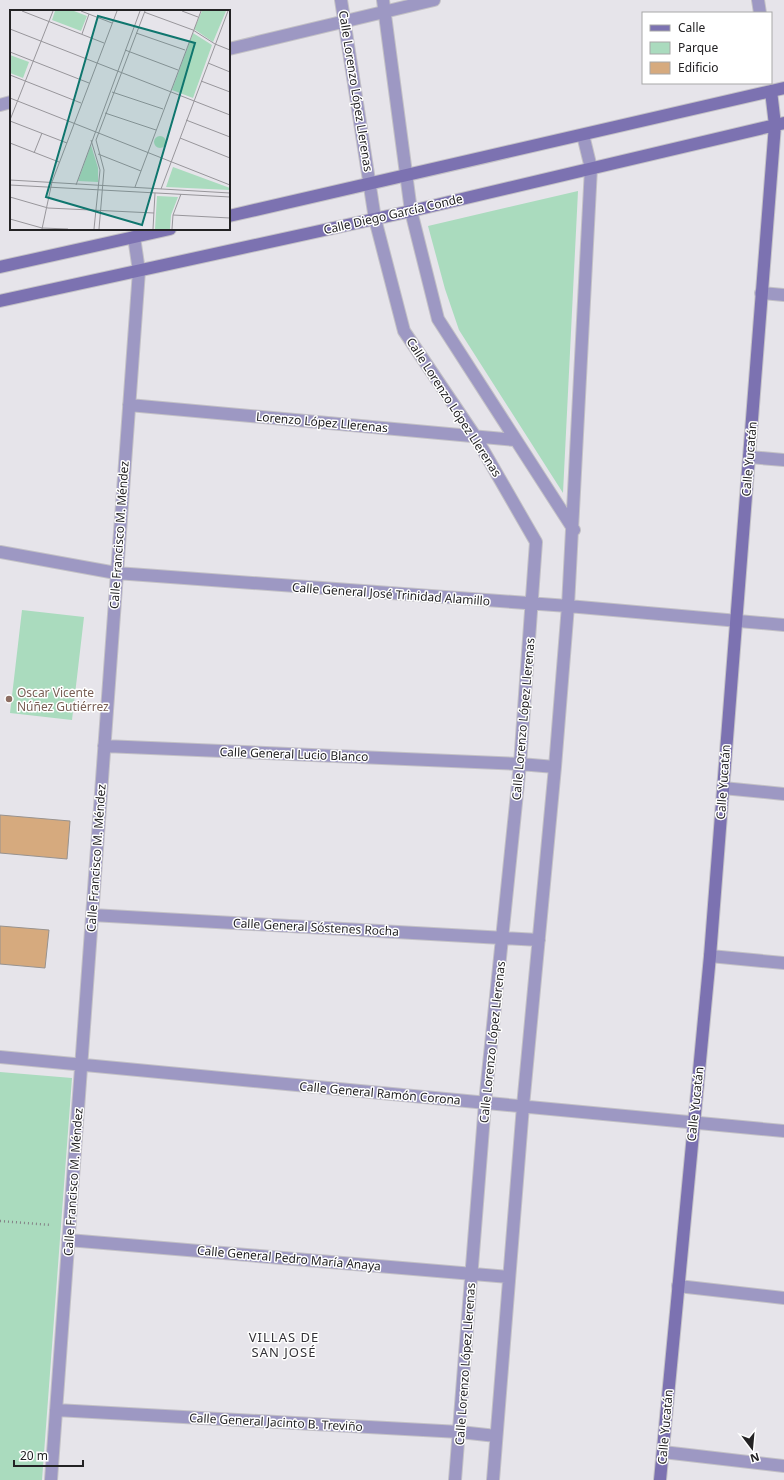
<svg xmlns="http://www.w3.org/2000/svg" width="784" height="1480" font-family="'Noto Sans',sans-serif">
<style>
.green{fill:#aadbbe}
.building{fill:#d6aa7e;stroke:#98928e}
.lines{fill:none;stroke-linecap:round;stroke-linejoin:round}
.street-casing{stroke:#c3c1c6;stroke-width:14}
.secondary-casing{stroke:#c3c1c6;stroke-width:14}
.path{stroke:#848286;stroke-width:2.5;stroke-dasharray:1 3;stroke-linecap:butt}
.street{stroke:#9d98c3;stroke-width:12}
.secondary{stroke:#7c72b1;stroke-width:12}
.education-dot{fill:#8d6e63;stroke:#fff;stroke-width:1.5}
.labels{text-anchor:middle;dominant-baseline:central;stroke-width:3;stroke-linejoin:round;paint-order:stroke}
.street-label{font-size:12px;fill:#232224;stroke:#fff}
.education-label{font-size:12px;fill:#785e54;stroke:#fff;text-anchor:start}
.neighbourhood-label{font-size:13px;letter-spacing:1px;fill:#333136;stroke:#fff}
.inset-road{fill:none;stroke:#98969b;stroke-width:1}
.view{fill:#0f766e;fill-opacity:0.15;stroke:#0f766e;stroke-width:2}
.inset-edge{fill:none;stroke:#232224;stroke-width:2}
</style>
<rect width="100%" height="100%" fill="#e6e4ea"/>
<path class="green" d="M578,191L563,493L459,330L445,289L428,226Z
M22,610L84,617L72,720L10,713Z
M0,1072L72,1078L42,1480H0Z"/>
<path class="building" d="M0,815L70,821L67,859L0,853Z
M0,926L49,930L45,968L0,964Z"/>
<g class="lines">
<g class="street-casing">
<path id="street" d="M341,0L375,219L404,331L475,436L536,542L520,764L485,1103L455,1480
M383,0L411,211L438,319L574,530
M758,0L760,13
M229,49L434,0
M0,105L11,102
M761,293L784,295
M129,405L515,440
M749,457L784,460
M0,552L116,573L568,606L784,625
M104,746L520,764L555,767
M723,788L784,794
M92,915L539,940
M710,956L784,963
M0,1057L784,1131
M68,1240L509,1277
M678,1286L784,1298
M56,1410L460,1432L496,1436
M663,1452L784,1466
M51,1480L139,271L134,237
M493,1480L523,1106L555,767L568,606L591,168L583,135"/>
</g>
<g class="secondary-casing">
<path id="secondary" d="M229,216L784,88
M0,267L170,229
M0,301L411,211L784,123
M660,1480L710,956L775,125L771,91"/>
</g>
<path class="path" d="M0,1221L51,1225"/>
<use href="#street" class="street"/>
<use href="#secondary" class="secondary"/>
</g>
<circle class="education-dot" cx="9" cy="699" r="4"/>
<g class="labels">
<g class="street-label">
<text transform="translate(356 91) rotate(81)">Calle Lorenzo López Llerenas</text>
<text transform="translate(393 214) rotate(-13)">Calle Diego García Conde</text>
<text transform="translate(454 407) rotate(57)">Calle Lorenzo López Llerenas</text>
<text transform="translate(322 422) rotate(5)">Lorenzo López Llerenas</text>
<text transform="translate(749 459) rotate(-85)">Calle Yucatán</text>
<text transform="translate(119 535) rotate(-86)">Calle Francisco M. Méndez</text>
<text transform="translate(391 594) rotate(4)">Calle General José Trinidad Alamillo</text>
<text transform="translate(523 719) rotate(-85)">Calle Lorenzo López Llerenas</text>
<text transform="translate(294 754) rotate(2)">Calle General Lucio Blanco</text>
<text transform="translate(723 782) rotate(-86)">Calle Yucatán</text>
<text transform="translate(96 858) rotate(-86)">Calle Francisco M. Méndez</text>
<text transform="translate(316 927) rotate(3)">Calle General Sóstenes Rocha</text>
<text transform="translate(492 1042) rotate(-84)">Calle Lorenzo López Llerenas</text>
<text transform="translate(380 1093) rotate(5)">Calle General Ramón Corona</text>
<text transform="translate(695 1104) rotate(-84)">Calle Yucatán</text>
<text transform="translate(73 1182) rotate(-86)">Calle Francisco M. Méndez</text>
<text transform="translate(289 1258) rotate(5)">Calle General Pedro María Anaya</text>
<text transform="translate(465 1364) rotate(-86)">Calle Lorenzo López Llerenas</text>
<text transform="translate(276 1422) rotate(3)">Calle General Jacinto B. Treviño</text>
<text transform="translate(665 1427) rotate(-85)">Calle Yucatán</text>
</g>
<g class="education-label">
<text x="17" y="692">Oscar Vicente<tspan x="17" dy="14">Núñez Gutiérrez</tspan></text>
</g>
<g class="neighbourhood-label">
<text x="284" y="1337">VILLAS DE<tspan x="284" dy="15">SAN JOSÉ</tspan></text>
</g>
</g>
<g transform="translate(10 10)">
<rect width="220" height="220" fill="#e6e4ea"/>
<path d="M45,1H64L77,6L71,21L42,10ZM192,1H216L203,32L184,19ZM183,23L202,35L183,88L162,80ZM0,45L19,52L13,68L0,63ZM144 132a6 6 0 1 1 12 0a6 6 0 1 1-12 0ZM81,135L88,158V172L68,171ZM163,157L220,178V180L156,177ZM147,186L168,187L161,205L160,219H145Z" fill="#aadbbe"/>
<path class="inset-road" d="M12,1L94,33M71,1L102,13M172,1L188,7M134,2L183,20L205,34L220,40M0,19L220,105M126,23L175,40M72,24L79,4M115,40L168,60M0,42L79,73M198,53L220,62M0,65L71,93M191,71L220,82M102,82L153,99M0,88L220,175M95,103L146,120M0,110L43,1M176,110L220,127M0,111L57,133M170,128L220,148M81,130L90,160L84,219M0,133L49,152M24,143L32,123M88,144L131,161M0,170L220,183M0,175L220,187M66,175L130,1M125,177L191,1M151,179L218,1M0,187L38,198L144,203M163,205L220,208M0,209L32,218L58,219M32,219L42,172L107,1M89,219L94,160L86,130L135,1M143,219L145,183M162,219L163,205L171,184"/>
<path class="view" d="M88,6L185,33L132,215L36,187Z"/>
<rect width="220" height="220" class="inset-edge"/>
</g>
<rect x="642" y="12" width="130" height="72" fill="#ffffff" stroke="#a7a7a7"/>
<rect x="650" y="25" width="20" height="6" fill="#7c72b1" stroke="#a7a7a7"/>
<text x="678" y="32" font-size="12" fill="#232224">Calle</text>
<rect x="650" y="42" width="20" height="12" fill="#aadbbe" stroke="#a7a7a7"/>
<text x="678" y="52" font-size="12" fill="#232224">Parque</text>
<rect x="650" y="62" width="20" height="12" fill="#d6aa7e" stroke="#a7a7a7"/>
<text x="678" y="72" font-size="12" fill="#232224">Edificio</text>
<g transform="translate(752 1448) rotate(164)" stroke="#ffffff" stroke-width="3" paint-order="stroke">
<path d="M0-3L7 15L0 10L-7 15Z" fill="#232224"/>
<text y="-6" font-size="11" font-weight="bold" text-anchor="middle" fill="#232224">N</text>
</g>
<path d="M14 1460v6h69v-6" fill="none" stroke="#232224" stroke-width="2"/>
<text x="20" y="1460" font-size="12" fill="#232224" stroke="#ffffff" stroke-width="3" paint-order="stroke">20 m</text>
</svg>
